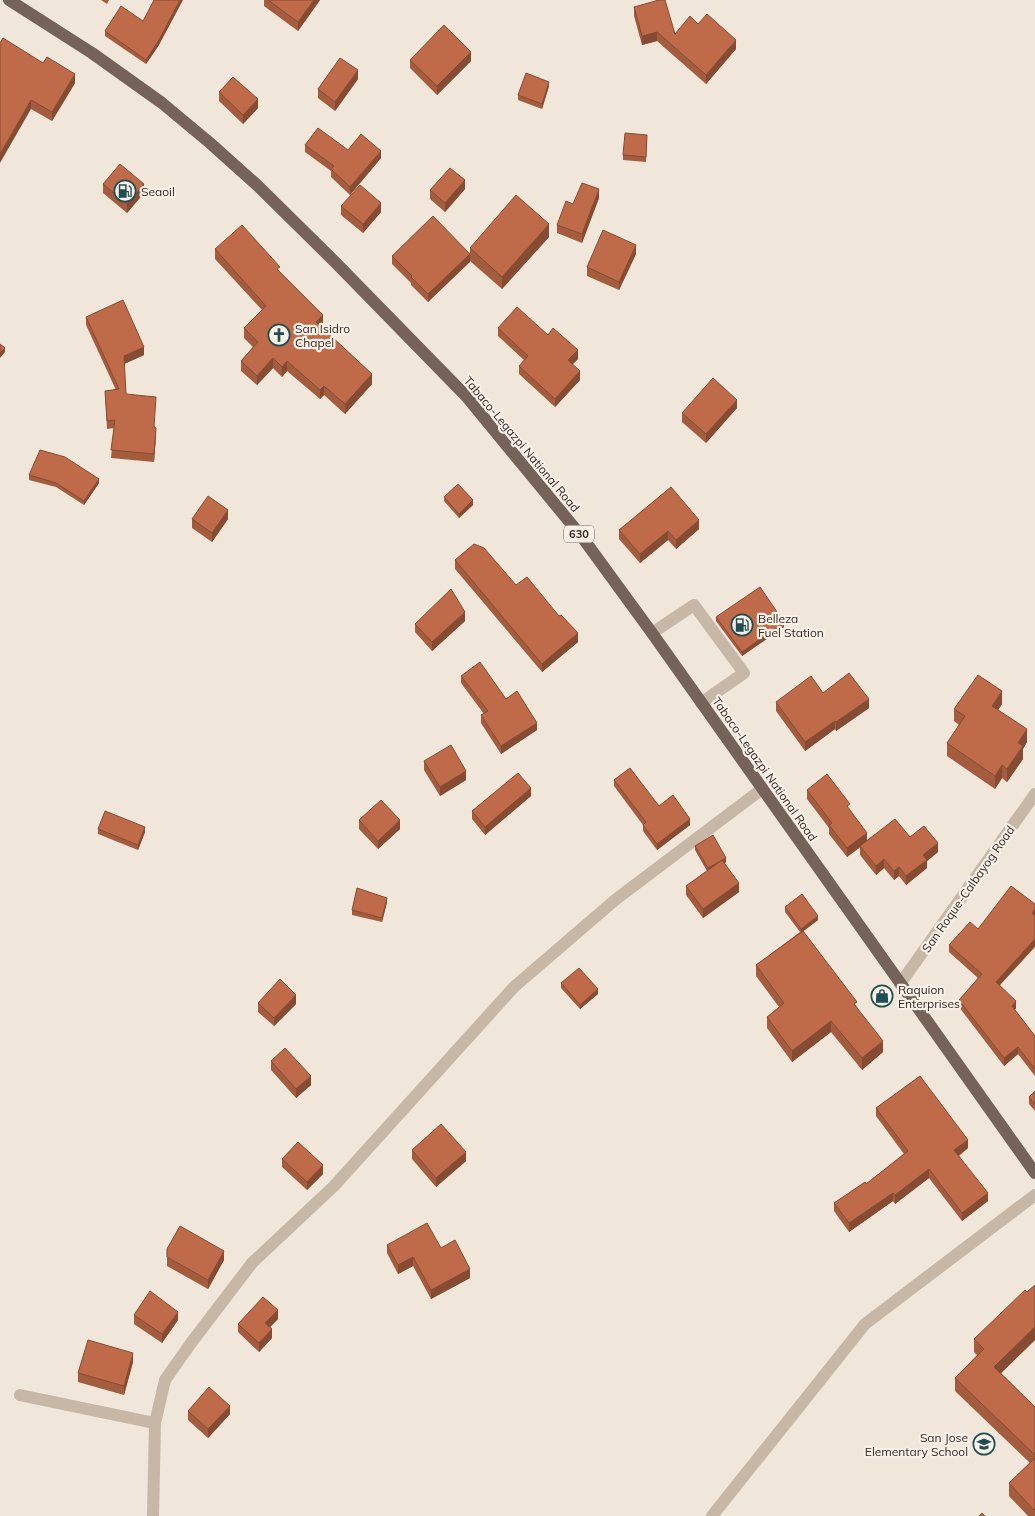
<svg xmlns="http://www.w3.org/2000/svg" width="1035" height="1516" font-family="Mulish,sans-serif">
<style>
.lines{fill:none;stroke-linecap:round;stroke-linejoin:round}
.service{stroke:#c7b7a6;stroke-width:12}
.minor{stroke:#c7b7a6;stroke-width:12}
.tertiary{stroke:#c7b7a6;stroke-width:12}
.primary{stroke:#756359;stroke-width:12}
.wall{fill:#a45c3f}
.shaded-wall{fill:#864b33}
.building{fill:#bf6b49;stroke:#864b33}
.labels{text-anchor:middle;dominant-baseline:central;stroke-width:4.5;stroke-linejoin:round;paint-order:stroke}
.shield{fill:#f8f0e6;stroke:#6f6660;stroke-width:1}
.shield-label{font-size:11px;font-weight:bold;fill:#342b27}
.poi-label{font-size:12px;fill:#342b27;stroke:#f8f0e6;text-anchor:start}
.street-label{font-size:12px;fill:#342b27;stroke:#f8f0e6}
</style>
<rect width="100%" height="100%" fill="#f0e6da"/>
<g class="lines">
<path class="service" d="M652,633L694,605L744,673L701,703"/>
<path class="minor" d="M20,1395L155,1423L165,1380L191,1343L252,1263L334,1186L514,987L615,900L762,789
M153,1516L155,1423
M712,1516L865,1324L1035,1195"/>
<path class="tertiary" d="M900,984L1035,794"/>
<path class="primary" d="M9,0L92,53L162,103L210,143L258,186L335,262L466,396L582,537L652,633L1035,1173"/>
</g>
<path class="wall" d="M101,0H109L107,4Z
M264,0H320L298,31L264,6Z
M634,7L675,34L698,24L736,49L706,84L657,41L642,45L634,16Z
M105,31L159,45L146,64L105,36Z
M0,43L75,83L52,121L31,109Z
M410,60L471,61L437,95L410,68Z
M358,79L335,111L318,98V89Z
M549,86L542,109L518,100V95Z
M219,92L258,108L243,124L219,101Z
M647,135L646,162L623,160V155Z
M305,145L348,150L381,158L350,195L331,177V171L305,152Z
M103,184L144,193L127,213L103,193Z
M465,189L445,212L430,199V190Z
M599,198L582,243L557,233V225L573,204Z
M341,206L381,212L363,233L341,215Z
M549,237L502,289L470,261L428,302L411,285V283L392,264V256L470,254V248Z
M215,249L280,272L323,325L321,327L372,384L345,414L324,395L320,399L287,371L282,377L273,368L257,385L241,371V361L253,347L244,338V328L262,310L215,259Z
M636,254L619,290L587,276V267Z
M86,317L144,355L124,364L126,394L155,427L156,435L154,462L111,458L114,428L107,429L105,391L116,390L86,325Z
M498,328L548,335L578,359L572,364L580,380L555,407L519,374V366L524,360L498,336Z
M737,408L706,443L682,422V413Z
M29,475L99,483L84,505L56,487L29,480Z
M444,497L473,505L459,518L444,501Z
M192,519H228L212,542L192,528Z
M699,529L676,549L668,540L640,563L619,539V530Z
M455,560L516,585L578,642L542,672L455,569Z
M716,617L784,627L742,656L716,621Z
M465,621L432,651L415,632V624Z
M461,676L506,699L537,730L501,754L481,723V715L484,714L461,683Z
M823,693L869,708L836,731L835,729L805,751L776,711V702Z
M1002,704L998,710L1027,742L1023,749V759L1007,782L1002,778L995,789L947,756V743L959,725L954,721V709Z
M424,761L466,780L440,796L424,770Z
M614,780L659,806L690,825L657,850L643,831V825L614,786Z
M807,790L850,810L867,840L910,837L938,852L927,861V868L906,885L899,876L894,880L884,868L876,875L860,855V847L847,857L829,834V828L807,799Z
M531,796L485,835L472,819V811Z
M359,820L400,829L378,849L359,829Z
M98,829L145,832L138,850L98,834Z
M695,846L726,862L725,863L739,892L703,918L686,895V886L707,871L695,850Z
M387,902L382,922L352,915V910Z
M1035,904V947L1000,985L1016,1008L1015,1010L1035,1036V1076L1018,1054L1004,1066L959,1007V1000L978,978L949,952V945L978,929Z
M785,907L818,920L803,931L857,1007L883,1052L862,1070L831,1032L792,1062L767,1028V1017L779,1007L756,976V965L800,932L785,912Z
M561,983L598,994L580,1009L561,988Z
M258,1003L296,1004L274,1026L258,1012Z
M271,1061L311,1085L296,1098L271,1070Z
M1035,1091V1111L1029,1104V1097Z
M876,1108L968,1148L959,1156L988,1201L962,1221L929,1178L895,1204L893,1201L849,1232L834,1211V1203L866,1184L904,1154L876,1116Z
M412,1150L466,1161L436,1187L412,1159Z
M282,1159L323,1174L307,1190L282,1167Z
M387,1245L441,1248L470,1278L431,1299L413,1266L398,1274L387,1253Z
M167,1249L224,1260L208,1289L167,1266Z
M1035,1285V1340L1001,1373L1035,1407V1516H1028L1009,1496V1483L1030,1463L955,1391V1378L977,1355L974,1352V1339Z
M134,1315L178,1320L162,1343L134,1324Z
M278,1319L270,1327L272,1338L259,1352L238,1332V1324Z
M133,1362L124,1395L78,1382V1373Z
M188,1411L230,1414L208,1438L188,1420Z"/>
<path class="shaded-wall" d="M180,0H183L159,45L146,64V60Z
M314,0H320L298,31V22Z
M657,32V41L642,45V36Z
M736,40V49L706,84V75Z
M471,52V61L437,95V86Z
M358,70V79L335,111V102Z
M75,74V83L52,121V112Z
M549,82V86L542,109V104Z
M258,99V108L243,124V115Z
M31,100V109L0,163V154Z
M381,151V158L350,195V187Z
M465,180V189L445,212V203Z
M144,184V193L127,213V204Z
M599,189V198L582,243V234Z
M381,203V212L363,233V224Z
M549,224V237L502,289V277Z
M636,245V254L619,290V282Z
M470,254V262L428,302V294Z
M323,315V325L316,332V322Z
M144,347V355L124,364V356Z
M5,348V352L0,358V353Z
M578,350V359L568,369V360Z
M273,358V368L257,385V376Z
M287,361V371L282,377V367Z
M580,371V380L555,407V399Z
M372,374V384L345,414V404Z
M324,386V395L320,399V390Z
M737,400V408L706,443V434Z
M156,428V435L154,462V454Z
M99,479V483L84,505V501Z
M473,500V505L459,518V514Z
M228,510V519L212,542V533Z
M699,520V529L676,549V540Z
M668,531V540L640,563V554Z
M465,612V621L432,651V642Z
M784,622V627L742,656V652Z
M578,633V642L542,672V664Z
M1002,691V704L992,719V706Z
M869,699V708L836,731V722Z
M835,721V729L805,751V742Z
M537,723V730L501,754V746Z
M1027,729V742L1023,749V759L1007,782V769L1018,743Z
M1002,765V778L995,789V776Z
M466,771V780L440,796V787Z
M531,788V796L485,835V827Z
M690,819V825L657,850V844Z
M400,820V829L378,849V841Z
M145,827V832L138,850V845Z
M867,833V842L847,857V848Z
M938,843V852L927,861V868L906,885V876L923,855Z
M726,858V862L708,873V868Z
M884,859V868L876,875V866Z
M899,867V876L894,880V871Z
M739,883V892L703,918V909Z
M387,898V902L382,922V918Z
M1035,909V916L1032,913Z
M818,916V920L801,933V929Z
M1035,939V946L996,989V982Z
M598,989V994L580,1009V1005Z
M296,995V1004L274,1026V1018Z
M1016,1001V1008L1012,1013V1006Z
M831,1021V1032L792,1062V1051Z
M883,1041V1052L862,1070V1058Z
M1018,1047V1054L1004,1066V1058Z
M311,1076V1085L296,1098V1089Z
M968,1140V1148L954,1159V1150Z
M466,1152V1161L436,1187V1178Z
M323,1165V1174L307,1190V1182Z
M929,1169V1178L895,1204V1195Z
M893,1193V1201L849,1232V1223Z
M988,1193V1201L962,1221V1213Z
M224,1251V1260L208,1289V1280Z
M413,1257V1266L398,1274V1265Z
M470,1269V1278L431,1299V1290Z
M278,1310V1319L265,1332V1323Z
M178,1312V1320L162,1343V1334Z
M1035,1327V1340L994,1380V1367Z
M272,1329V1338L259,1352V1343Z
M133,1353V1362L124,1395V1386Z
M230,1406V1414L208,1438V1429Z"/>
<path class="building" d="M154,0H180L159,40L146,60L105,31L121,6L143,21Z
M268,0H314L298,22Z
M659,0H665L675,34L690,16L698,24L707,14L736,40L706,75L657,32L642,36L634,7Z
M444,25L471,52L437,86L410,60Z
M3,38L43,63L47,57L75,74L52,112L31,100L0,154V43Z
M340,58L358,70L335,102L318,89Z
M526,73L549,82L542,104L518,95Z
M233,77L258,99L243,115L219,92Z
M318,128L348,150L361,134L381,151L350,187L331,169L334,166L305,145Z
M625,133L647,135L646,157L623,155Z
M120,164L144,184L127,204L103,184Z
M450,168L465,180L445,203L430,190Z
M582,183L599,189L582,234L557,225L566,201L573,204Z
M360,185L381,203L363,224L341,206Z
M516,195L549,224L502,277L470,248Z
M433,216L470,254L428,294L411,277L412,276L392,256Z
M242,225L280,267L277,269L323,315L316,322L372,374L345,404L324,386L320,390L287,361L282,367L273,358L257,376L241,361L258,342L244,328L266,306L215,249Z
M603,230L636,245L619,282L587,267Z
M123,300L144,347L124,356L126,394L156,397L154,427L156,428L154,454L111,450L115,420L107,421L105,391L119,389L86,317Z
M517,307L548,335L553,328L578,350L568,360L580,371L555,399L519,366L528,356L498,328Z
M0,344L5,348L0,353Z
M713,378L737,400L706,434L682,413Z
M40,450L65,457L99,479L84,501L56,483L29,475Z
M458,484L473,500L459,514L444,497Z
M671,487L699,520L676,540L668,531L640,554L619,530Z
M208,496L228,510L212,533L192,519Z
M474,544L484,548L516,585L527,577L559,616L561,615L578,633L542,664L455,560Z
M760,587L784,622L742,652L716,617Z
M451,589L465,612L432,642L415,624Z
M480,662L506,699L517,691L537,723L501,746L481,715L488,711L461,676Z
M849,673L869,699L836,722L835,721L805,742L776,702L811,676L823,693Z
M978,675L1002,691L992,706L1027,729L1018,743L1023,746L1007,769L1002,765L995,776L947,743L965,716L954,709Z
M451,745L466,771L440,787L424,761Z
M630,768L659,806L673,795L690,819L657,844L643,825L646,822L614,780Z
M518,773L531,788L485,827L472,811Z
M827,774L850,804L847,806L867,833L847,848L829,825L832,823L807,790Z
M381,800L400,820L378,841L359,820Z
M105,811L145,827L138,845L98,829Z
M895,819L910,837L924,826L938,843L923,855L927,860L906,876L899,867L894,871L884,859L876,866L860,846Z
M713,835L726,858L708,868L695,846Z
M722,860L739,883L703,909L686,886Z
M1011,886L1035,904V909L1032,913L1035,916V939L996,982L1016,1001L1012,1006L1035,1036V1069L1018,1047L1004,1058L959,1000L982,974L949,945L970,922L978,929Z
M357,888L387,898L382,918L352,910Z
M802,894L818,916L801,929L785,907Z
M803,931L857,1002L854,1004L883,1041L862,1058L831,1021L792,1051L767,1017L784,1003L756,965Z
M579,968L598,989L580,1005L561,983Z
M280,979L296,995L274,1018L258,1003Z
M285,1048L311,1076L296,1089L271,1061Z
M920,1076L968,1140L954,1150L988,1193L962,1213L929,1169L895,1195L893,1193L849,1223L834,1203L865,1182L866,1184L908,1151L876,1108Z
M1035,1091V1104L1029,1097Z
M441,1124L466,1152L436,1178L412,1150Z
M298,1142L323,1165L307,1182L282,1159Z
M427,1223L441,1248L455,1240L470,1269L431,1290L413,1257L398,1265L387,1245Z
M180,1226L224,1251L208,1280L167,1257V1249Z
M1035,1285V1327L994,1367L1035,1407V1455L955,1378L984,1349L974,1339L1025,1290L1027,1292Z
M150,1291L178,1312L162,1334L134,1315Z
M263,1297L278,1310L265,1323L272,1329L259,1343L238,1324Z
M88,1340L133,1353L124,1386L78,1373Z
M209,1387L230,1406L208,1429L188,1411Z
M1035,1458V1509L1034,1510L1009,1483Z
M982,1513L985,1516H979Z"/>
<defs>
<g id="fuel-ring" transform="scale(1.125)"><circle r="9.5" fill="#f8f0e6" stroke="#1f4d52" stroke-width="1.5"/><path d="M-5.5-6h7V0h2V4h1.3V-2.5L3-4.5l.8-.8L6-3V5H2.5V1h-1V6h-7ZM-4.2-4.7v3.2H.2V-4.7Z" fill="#1f4d52"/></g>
<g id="church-ring" transform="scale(1.125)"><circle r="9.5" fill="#f8f0e6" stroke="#1f4d52" stroke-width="1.5"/><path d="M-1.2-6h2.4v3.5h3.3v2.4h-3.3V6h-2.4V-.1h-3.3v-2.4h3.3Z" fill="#1f4d52"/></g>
<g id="shop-ring" transform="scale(1.125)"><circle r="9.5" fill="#f8f0e6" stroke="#1f4d52" stroke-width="1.5"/><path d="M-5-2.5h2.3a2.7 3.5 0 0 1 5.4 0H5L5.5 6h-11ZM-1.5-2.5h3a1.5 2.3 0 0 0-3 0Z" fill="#1f4d52"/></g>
<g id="school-ring" transform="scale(1.125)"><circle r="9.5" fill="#f8f0e6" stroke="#1f4d52" stroke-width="1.5"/><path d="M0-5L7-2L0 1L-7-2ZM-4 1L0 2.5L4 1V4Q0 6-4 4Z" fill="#1f4d52"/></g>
</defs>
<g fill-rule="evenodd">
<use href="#fuel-ring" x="125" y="191"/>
<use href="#church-ring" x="279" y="335"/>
<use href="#fuel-ring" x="742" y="625"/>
<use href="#shop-ring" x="882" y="996"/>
<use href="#school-ring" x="984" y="1444"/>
</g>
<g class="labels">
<rect class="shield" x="564" y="525.5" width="30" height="17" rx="4"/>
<g class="shield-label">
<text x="579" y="534">630</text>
</g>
<g class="poi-label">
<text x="141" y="191">Seaoil</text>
<text x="295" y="328">San Isidro<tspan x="295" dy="14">Chapel</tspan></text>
<text x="758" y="618">Belleza<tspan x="758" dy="14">Fuel Station</tspan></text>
<text x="898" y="989">Raquion<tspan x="898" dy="14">Enterprises</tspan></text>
<text x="968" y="1437" text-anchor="end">San Jose<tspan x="968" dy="14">Elementary School</tspan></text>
</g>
<g class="street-label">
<text transform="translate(522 444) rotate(50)">Tabaco-Legazpi National Road</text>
<text transform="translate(765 769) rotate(55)">Tabaco-Legazpi National Road</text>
<text transform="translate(968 889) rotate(-55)">San Roque-Calbayog Road</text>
</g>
</g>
</svg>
